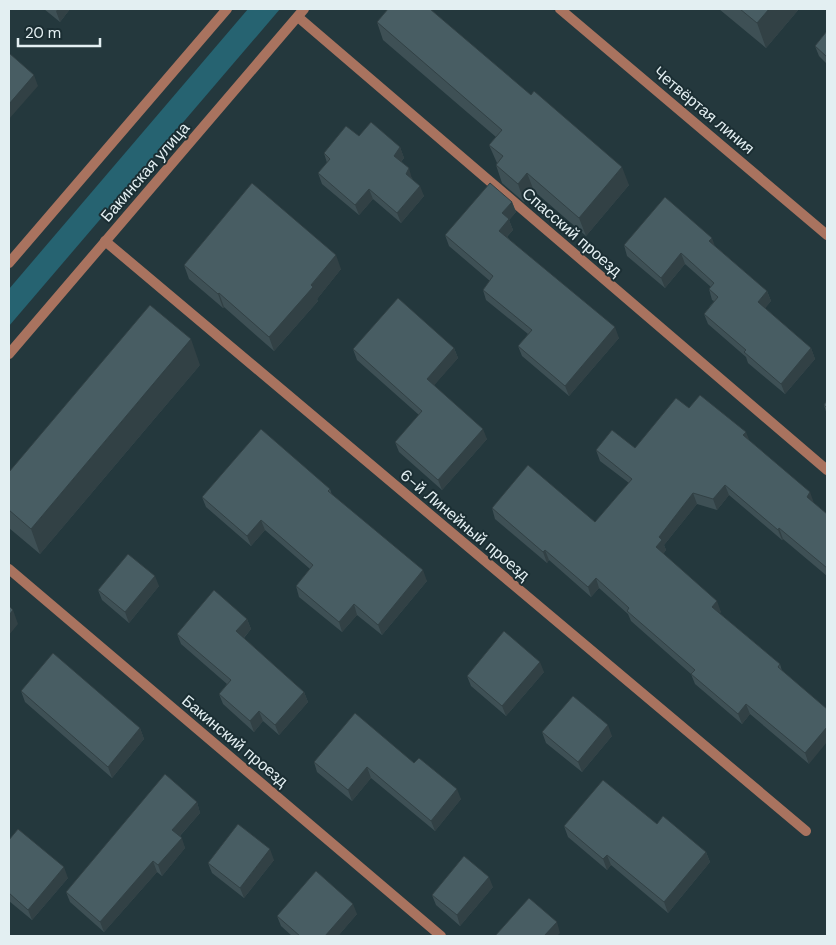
<svg xmlns="http://www.w3.org/2000/svg" width="836" height="945" font-family="'DM Sans',sans-serif">
<style>
.green{fill:#266371}
.lines{fill:none;stroke-linecap:round;stroke-linejoin:round}
.minor{stroke:#a9735f;stroke-width:10}
.tertiary{stroke:#a9735f;stroke-width:10}
.wall{fill:#3e5055}
.shaded-wall{fill:#324145}
.building{fill:#485d63;stroke:#324145}
.labels{text-anchor:middle;dominant-baseline:central;stroke-width:4;stroke-linejoin:round;paint-order:stroke}
.street-label{font-size:16px;fill:#e3eff2;stroke:#1b2e33}
</style>
<rect width="100%" height="100%" fill="#24383d"/>
<path class="green" d="M248,9H280L9,326V289Z"/>
<g class="lines">
<path class="minor" d="M298,17L827,470
M105,241L806,831
M9,569L441,936"/>
<path class="tertiary" d="M560,9L827,235
M9,263L227,9
M9,354L304,9"/>
</g>
<path class="wall" d="M44,9H70L60,22Z
M719,9H799L766,48Z
M377,22L531,95L629,185L586,236L534,191L524,202L502,183L496,165L497,163L489,145L496,137L383,40Z
M827,31V64L819,56L815,46Z
M359,136L400,147L404,158L401,162L424,196L401,223L373,199L359,215L322,184L318,173L327,163L324,153Z
M512,202L516,212L509,220L513,230L507,237L619,338L569,396L522,356L518,346L528,334L486,300L483,290L490,281L449,246L445,235Z
M624,245L715,246L767,291L771,301L765,308L811,348L815,359L785,394L748,363L746,357L708,324L704,314L714,301L712,300L709,289L711,287L685,264L665,288L627,256Z
M184,265L341,269L317,299L318,301L274,351L224,307L223,308L189,279Z
M454,348L458,358L434,385L487,439L442,490L399,452L395,442L419,415L357,360L353,349Z
M200,365L40,554L9,528V472Z
M827,400V415L824,405Z
M689,408L749,440L814,503L827,514V576L783,539L782,540L729,495L717,510L697,504L664,545L666,550L663,554L721,612L719,613L780,664L809,764L750,714L742,724L695,684L691,674L631,621L628,614L599,588L591,597L549,560L547,563L495,519L492,508L595,522L629,483L600,461L596,450L635,448Z
M330,489L332,495L427,581L382,635L357,615L342,632L299,597L296,586L310,569L265,530L251,546L206,507L202,497Z
M159,586L129,623L102,600L98,590Z
M247,619L251,629L244,638L304,692L308,702L279,735L263,721L254,732L223,704L219,694L227,684L181,644L177,634Z
M544,672L506,716L471,686L467,676Z
M21,691L140,728L144,739L112,778L25,702Z
M542,732L612,736L582,772L546,743Z
M314,762L414,763L461,799L435,831L371,778L352,801L317,772Z
M197,802L200,813L180,836L185,848L162,876L157,872L104,932L70,902L66,892Z
M657,824L706,852L710,862L668,913L611,865L607,870L568,837L564,826Z
M9,840L68,878L32,920L9,901Z
M274,860L244,898L212,873L208,863Z
M493,887L460,926L436,905L432,895Z
M357,914L338,936H292L281,926L277,916Z"/>
<path class="shaded-wall" d="M58,9H70L60,22L56,11Z
M769,9H799L766,48L757,23Z
M34,75L38,86L9,119V104Z
M400,147L404,158L397,166L394,156Z
M622,167L629,185L586,236L579,218Z
M409,168L412,179L406,174Z
M527,173L534,191L524,202L518,184Z
M420,186L424,196L401,223L397,213Z
M369,189L373,199L359,215L355,205Z
M512,202L516,212L509,220L513,230L503,241L499,231L502,213Z
M712,238L716,249L709,241Z
M681,253L685,264L665,288L661,278Z
M336,255L341,269L317,299L318,301L274,351L269,337Z
M767,291L771,301L762,312L758,302Z
M219,293L224,307L223,308L218,294Z
M615,327L619,338L569,396L565,386Z
M191,339L200,365L40,554L31,529Z
M454,348L458,358L431,389L427,379Z
M811,348L815,359L785,394L781,384Z
M483,429L487,439L442,490L438,480Z
M746,432L750,442L743,435Z
M725,485L729,495L717,510L713,499Z
M810,492L814,503L807,497Z
M693,493L697,504L664,545L666,550L660,558L656,547L659,537Z
M261,520L265,530L251,546L247,536Z
M779,528L783,539L782,540L778,530Z
M545,550L549,560L547,563L543,552Z
M423,570L427,581L382,635L378,625Z
M155,576L159,586L129,623L125,612Z
M596,578L599,588L591,597L588,587Z
M717,601L721,612L716,618L712,607Z
M354,604L357,615L342,632L339,622Z
M13,610L18,624L9,635V615Z
M247,619L251,629L240,642L236,631Z
M540,662L544,672L506,716L502,706Z
M304,692L308,702L279,735L275,725Z
M746,704L750,714L742,724L738,714Z
M259,711L263,721L254,732L250,721Z
M608,725L612,736L582,772L578,762Z
M827,727V742L809,764L805,753Z
M140,728L144,739L112,778L108,767Z
M367,767L371,778L352,801L348,790Z
M457,789L461,799L435,831L431,821Z
M197,802L200,813L176,840L172,830Z
M182,838L185,848L162,876L158,865Z
M270,849L274,860L244,898L240,888Z
M706,852L710,862L668,913L664,902Z
M607,855L611,865L607,870L603,859Z
M153,861L157,872L104,932L100,922Z
M64,867L68,878L32,920L28,910Z
M489,877L493,887L460,926L457,915Z
M353,904L357,914L338,936H325Z
M557,922L560,933L557,936H544Z"/>
<path class="building" d="M388,9H430L531,95L534,91L622,167L579,218L527,173L518,184L496,165L503,156L489,145L502,130L377,22Z
M740,9H769L757,23Z
M827,31V57L815,46Z
M9,53L34,75L9,104Z
M371,122L400,147L394,156L409,168L406,174L420,186L397,213L369,189L355,205L318,173L330,159L324,153L346,126L359,136Z
M252,183L336,255L311,285L313,287L269,337L219,293L218,294L184,265Z
M490,183L512,202L502,213L509,219L499,231L615,327L565,386L518,346L532,330L483,290L493,276L445,235Z
M665,197L712,238L709,241L767,291L758,302L811,348L781,384L744,352L746,350L704,314L718,297L709,289L714,283L681,253L661,278L624,245Z
M398,298L454,348L427,379L483,429L438,480L395,442L422,411L353,349Z
M150,305L191,339L31,529L9,510V472Z
M700,395L746,432L743,435L810,492L807,497L827,514V568L779,528L778,530L725,485L713,499L693,493L659,537L662,540L656,547L717,601L712,607L780,664L778,667L827,709V727L805,753L746,704L738,714L691,674L695,670L627,611L629,608L596,578L588,587L545,550L543,552L492,508L528,465L595,522L632,479L596,450L612,430L635,448L676,398L689,408Z
M827,400V408L824,405Z
M261,429L330,489L328,491L423,570L378,625L354,604L339,622L296,586L313,565L261,520L247,536L202,497Z
M128,554L155,576L125,612L98,590Z
M214,590L247,619L236,631L304,692L275,725L259,711L250,721L219,694L231,680L177,634Z
M9,606L13,610L9,615Z
M504,631L540,662L502,706L467,676Z
M53,653L140,728L108,767L21,691Z
M573,696L608,725L578,762L542,732Z
M355,713L414,763L419,758L457,789L431,821L367,767L348,790L314,762Z
M165,774L197,802L172,830L182,838L158,865L153,861L100,922L66,892Z
M603,780L657,824L663,816L706,852L664,902L607,855L603,859L564,826Z
M238,824L270,849L240,888L208,863Z
M18,829L64,867L28,910L9,893V840Z
M464,856L489,877L457,915L432,895Z
M316,871L353,904L325,936H300L277,916Z
M529,898L557,922L544,936H495Z"/>
<g class="labels">
<g class="street-label">
<text transform="translate(704 110) rotate(40)">Четвёртая линия</text>
<text transform="translate(145 172) rotate(-49)">Бакинская улица</text>
<text transform="translate(572 232) rotate(41)">Спасский проезд</text>
<text transform="translate(465 525) rotate(40)">6-й Линейный проезд</text>
<text transform="translate(235 741) rotate(40)">Бакинский проезд</text>
</g>
</g>
<rect width="836" height="945" fill="none" stroke="#e3eff2" stroke-width="20"/>
<path d="M18 38v8h82v-8" fill="none" stroke="#e3eff2" stroke-width="2.5"/>
<text x="25" y="38" font-size="15" fill="#e3eff2" stroke="#1b2e33" stroke-width="4" paint-order="stroke">20 m</text>
</svg>
